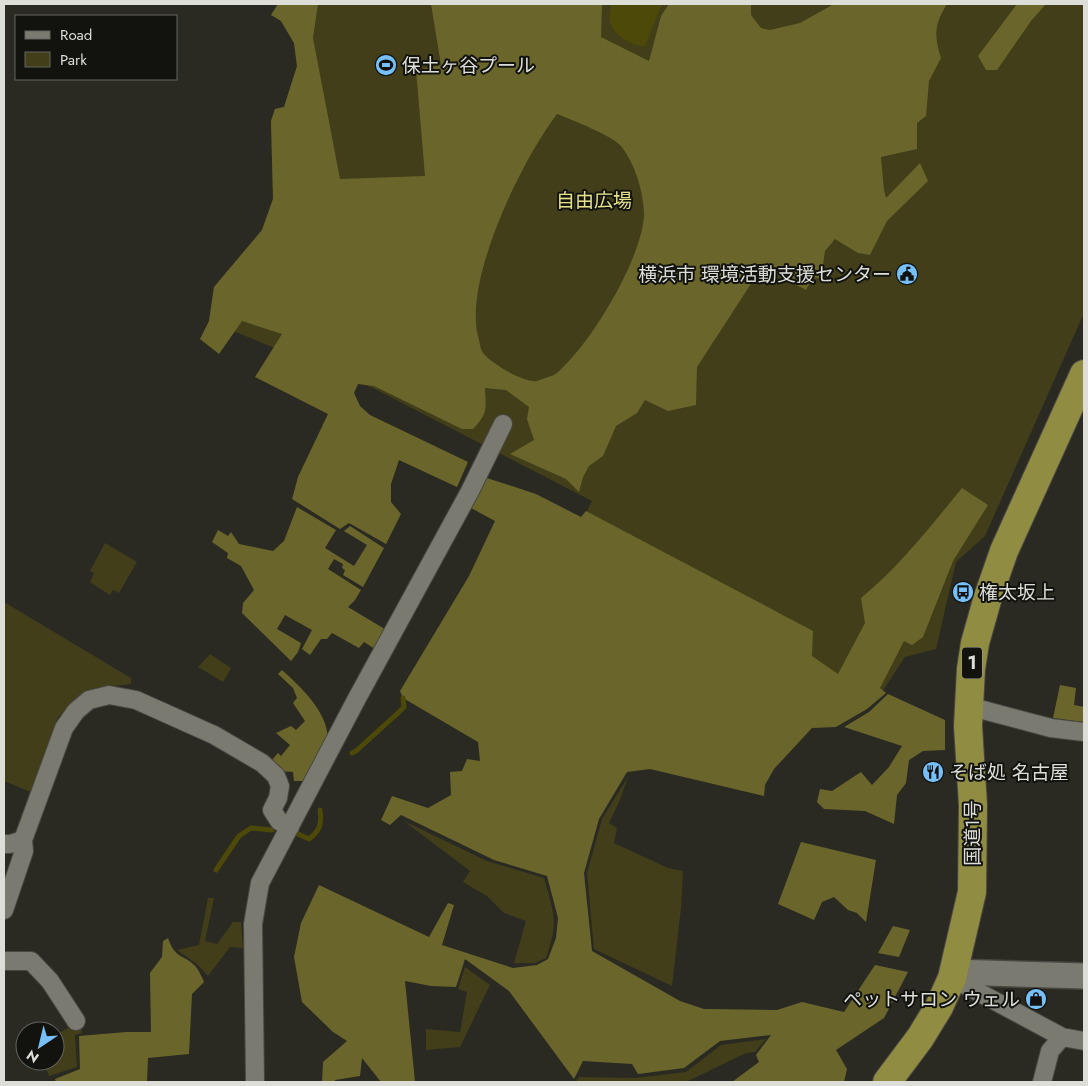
<svg xmlns="http://www.w3.org/2000/svg" width="1088" height="1086" font-family="Jost,'Noto Sans JP',sans-serif">
<style>
.green{fill:#413e19}
.forest{fill:#6a662b;fill-rule:evenodd}
.water{fill:#4d4908}
.lines{fill:none;stroke-linecap:round;stroke-linejoin:round}
.stream{stroke:#4d4908;stroke-width:5}
.street-casing{stroke:#484741;stroke-width:20}
.secondary-casing{stroke:#484741;stroke-width:28}
.highway-casing{stroke:#484741;stroke-width:30}
.street{stroke:#7a7a71;stroke-width:18}
.secondary{stroke:#7a7a71;stroke-width:25}
.highway{stroke:#908c42;stroke-width:28}
.labels{text-anchor:middle;dominant-baseline:central;stroke-width:4;stroke-linejoin:round;paint-order:stroke}
.shield{fill:#12120f;stroke:#a1a19c;stroke-width:1}
.shield-label{font-size:18px;font-weight:bold;fill:#deded9}
.poi-label{font-size:19px;fill:#deded9;stroke:#12120f;text-anchor:start}
.park-label{font-size:19px;fill:#e6e289;stroke:#12120f}
.street-label{font-size:19px;fill:#deded9;stroke:#12120f}
</style>
<rect width="100%" height="100%" fill="#2a2a23"/>
<path class="green" d="M278,4H1084V313L985,536L956,562L936,649L905,657L878,698L577,531L592,501L375,389L209,321L214,287L262,230L273,199L271,121L275,109L284,107L297,66L294,43L281,21L271,15Z
M105,543L137,562L119,593L113,590L110,595L90,582L94,573L90,571Z
M4,602L131,678V684L94,688L77,698L58,717L31,792L4,781Z
M210,654L231,668L223,682L198,667Z
M628,777L619,802L609,823L617,828L614,843L668,868L683,871L681,908L672,986L594,949L587,873L602,819Z
M404,821L487,861L544,878C554,914 559,921 546,958L535,963H514L526,921L504,913L487,896L463,882L470,871Z
M208,898H214L205,941L217,944L233,922H241L243,948L230,947L208,976L197,964L177,950L199,945Z
M465,967L490,985L460,1047L426,1050V1029L460,1032L467,992L458,989Z
M72,1025H80L82,1033L75,1035L77,1067L49,1076L43,1061H55V1036Z
M766,1039L755,1052L746,1053L688,1081L679,1082H576L579,1077L635,1078L686,1072L721,1045Z"/>
<path class="forest" d="M278,4H318L313,38L340,179L425,176L416,70L441,65L431,4H602L601,37L649,61L661,16L669,4H751V15L761,28L770,30L800,23L834,4H947C934,25 934,35 941,58L929,81L926,116L917,123V149L881,157L884,190L886,198L920,163L928,181L887,221L870,255L858,253L835,239L825,251L821,279L813,277L806,290L780,276H756L697,367L696,405L668,411L645,400L637,413L616,426L603,456L589,466L583,477L579,492L566,479L510,454L534,440L527,419L529,407L506,390L485,388C486,408 488,414 473,429H462L374,386L358,384L354,393L360,406L370,415L468,462L457,487L399,460L391,484V502L401,514L386,544L349,523L340,529L292,499L298,477L328,414L255,377L282,334L242,321L219,354L200,339L209,321L214,287L262,230L273,199L271,121L275,109L284,107L297,66L294,43L281,21L271,15ZM557,114C570,119 613,136 621,146C635,164 643,190 644,213C644,254 595,336 565,365C562,368 558,373 554,375C549,377 542,379 537,381C529,383 505,371 499,366C494,363 488,359 484,354C481,351 480,345 479,340C461,283 522,160 557,114Z
M1017,4H1046L1031,21L997,70H986L978,56Z
M487,478L536,494L581,517L586,511L813,631L812,656L838,674L865,623L861,598C900,566 930,527 962,488L988,505L953,561L923,637L912,645L904,641L880,688L886,693L867,709L836,727L812,728L774,769L765,785L764,796L650,769L627,772L599,819L584,873L592,951L680,1001L704,1009L777,1010L802,1002L844,1012L875,965L908,972L884,1018L836,1050L847,1069L844,1082H732L759,1062L756,1055L771,1035L720,1041L684,1068L638,1074L632,1064L583,1061L574,1079L509,991L465,959L456,987L431,986L405,981L415,1082H381L362,1058L360,1076L335,1080V1082H322L323,1062L347,1041L333,1032L302,1002L294,957L301,923L319,885L429,937L448,903L454,905L442,945L513,968L537,965L548,959L556,938L558,918L547,876L494,860L401,815L390,825L381,820L392,796L428,808L451,795L450,772L462,771L467,759L480,761L478,742L403,698L400,691L469,576L495,521L471,508Z
M297,507L336,530L325,548L354,566L367,545L344,531L350,526L384,548L363,587L343,575L345,570L342,568L343,564L334,559L328,569L361,590L355,600L348,607L388,631L378,651L364,642L359,648L332,633L327,639H321L310,655L302,649L312,630L285,615L277,629L301,643L298,652L291,661L242,613L243,603L254,590L241,566L227,558L228,553L212,542L218,530L228,536L231,532L239,544L273,551L284,541Z
M282,670C303,689 336,719 326,751C322,761 314,772 309,781H294L293,772L279,771L271,761L278,753L281,756L290,745L276,733L291,726L296,730L305,721L293,703L297,698L293,688L278,674Z
M1060,685L1076,688L1074,705L1084,707V722L1053,718Z
M888,694L945,720V750L923,751L909,760L906,783L897,795L894,824L865,811L824,809L817,802L820,789L832,791L861,772L872,785L889,767L902,746L844,727L869,712Z
M801,842L876,860L866,922L857,913L848,910L834,897L822,902L814,920L778,904Z
M893,926L910,930L899,957L878,953Z
M168,938C175,960 185,954 196,967C199,971 202,977 204,982L192,994L189,1054L148,1058L147,1082H56L55,1079L80,1069L79,1036L126,1032H151L150,973L162,957L163,941Z"/>
<path class="water" d="M611,4H662L645,46C632,47 612,34 610,21C609,16 611,9 611,4Z"/>
<g class="lines">
<path class="stream" d="M352,753L356,751L398,713L404,707L403,698
M298,834L309,839C320,831 322,823 320,810
M216,870L239,836L251,828L272,830"/>
<g class="street-casing">
<path id="street" d="M968,706L1051,728L1084,732
M4,844H10L23,840L64,728L76,711L89,700L109,695L136,700L214,735L262,763L276,776L280,786L278,798L272,810L279,821L290,827
M4,910L24,851L23,840
M4,961H31L50,981L76,1021
M952,978L1062,1037L1084,1041
M255,1082L253,924L260,883L355,702L470,491L503,424
M1042,1082L1050,1051L1062,1037"/>
</g>
<g class="secondary-casing">
<path id="secondary" d="M954,972L1084,976"/>
</g>
<g class="highway-casing">
<path id="highway" d="M887,1082L920,1038L939,1007L952,978L972,892L973,805L968,726L971,669L975,643L988,597L1004,551L1084,374"/>
</g>
<use href="#street" class="street"/>
<use href="#secondary" class="secondary"/>
<use href="#highway" class="highway"/>
</g>
<defs>
<g id="stadium-disc" transform="scale(1.125)"><circle r="9.5" fill="#76c0f7" stroke="#12120f"/><path d="M0-5a6.5 5 0 1 0 0 10a6.5 5 0 1 0 0-10ZM-3.5-1.8h7v3.6h-7Z" fill="#111"/></g>
<g id="civic-disc" transform="scale(1.125)"><circle r="9.5" fill="#76c0f7" stroke="#12120f"/><path d="M-.6-6.5H3V-4.5H.6V-3L4-1V1h2V6H-6V1h2V-1L-.6-3ZM-1.2 2.5V6h2.4V2.5Z" fill="#111"/></g>
<g id="bus-disc" transform="scale(1.125)"><circle r="9.5" fill="#76c0f7" stroke="#12120f"/><path d="M-5-6H5V4H4V6H2V4H-2V6H-4V4H-5ZM-3.5-4V0h7V-4ZM-3.5 1.2v1.5H-2V1.2ZM2 1.2v1.5H3.5V1.2Z" fill="#111"/></g>
<g id="restaurant-disc" transform="scale(1.125)"><circle r="9.5" fill="#76c0f7" stroke="#12120f"/><path d="M-5-6h1v4h1v-4h1v4h1v-4h1v5L-1.5 .5V6h-2V.5L-5-1ZM5-6V6H3V1.5H1.5Q1.5-4 5-6Z" fill="#111"/></g>
<g id="shop-disc" transform="scale(1.125)"><circle r="9.5" fill="#76c0f7" stroke="#12120f"/><path d="M-5-2.5h2.3a2.7 3.5 0 0 1 5.4 0H5L5.5 6h-11ZM-1.5-2.5h3a1.5 2.3 0 0 0-3 0Z" fill="#111"/></g>
</defs>
<g fill-rule="evenodd">
<use href="#stadium-disc" x="386" y="65"/>
<use href="#civic-disc" x="907" y="274"/>
<use href="#bus-disc" x="963" y="592"/>
<use href="#restaurant-disc" x="933" y="772"/>
<use href="#shop-disc" x="1036" y="999"/>
</g>
<g class="labels">
<rect class="shield" x="962" y="647.5" width="20" height="31" rx="4"/>
<g class="shield-label">
<text x="972" y="663">1</text>
</g>
<g class="poi-label">
<text x="402" y="65">保土ヶ谷プール</text>
<text x="891" y="274" text-anchor="end">横浜市 環境活動支援センター</text>
<text x="979" y="592">権太坂上</text>
<text x="949" y="772">そば処 名古屋</text>
<text x="1020" y="999" text-anchor="end">ペットサロン ウェル</text>
</g>
<g class="park-label">
<text x="594" y="200">自由広場</text>
</g>
<g class="street-label">
<text transform="translate(972 833) rotate(-90)">国道1号</text>
</g>
</g>
<rect width="1088" height="1086" fill="none" stroke="#deded9" stroke-width="10"/>
<rect x="15" y="15" width="162" height="65" fill="#12120f" stroke="#646460"/>
<rect x="25" y="31" width="25" height="8" fill="#7a7a71" stroke="#646460"/>
<text x="60" y="40" font-size="15" fill="#deded9">Road</text>
<rect x="25" y="52" width="25" height="15" fill="#413e19" stroke="#646460"/>
<text x="60" y="65" font-size="15" fill="#deded9">Park</text>
<g transform="translate(40 1046) rotate(215)"><circle r="24" fill="#12120f" stroke="#646460"/>
<path d="M0-4L9 19L0 12L-9 19Z" fill="#76c0f7"/>
<text y="-8" font-size="14" font-weight="bold" text-anchor="middle" fill="#deded9">N</text>
</g>
</svg>
